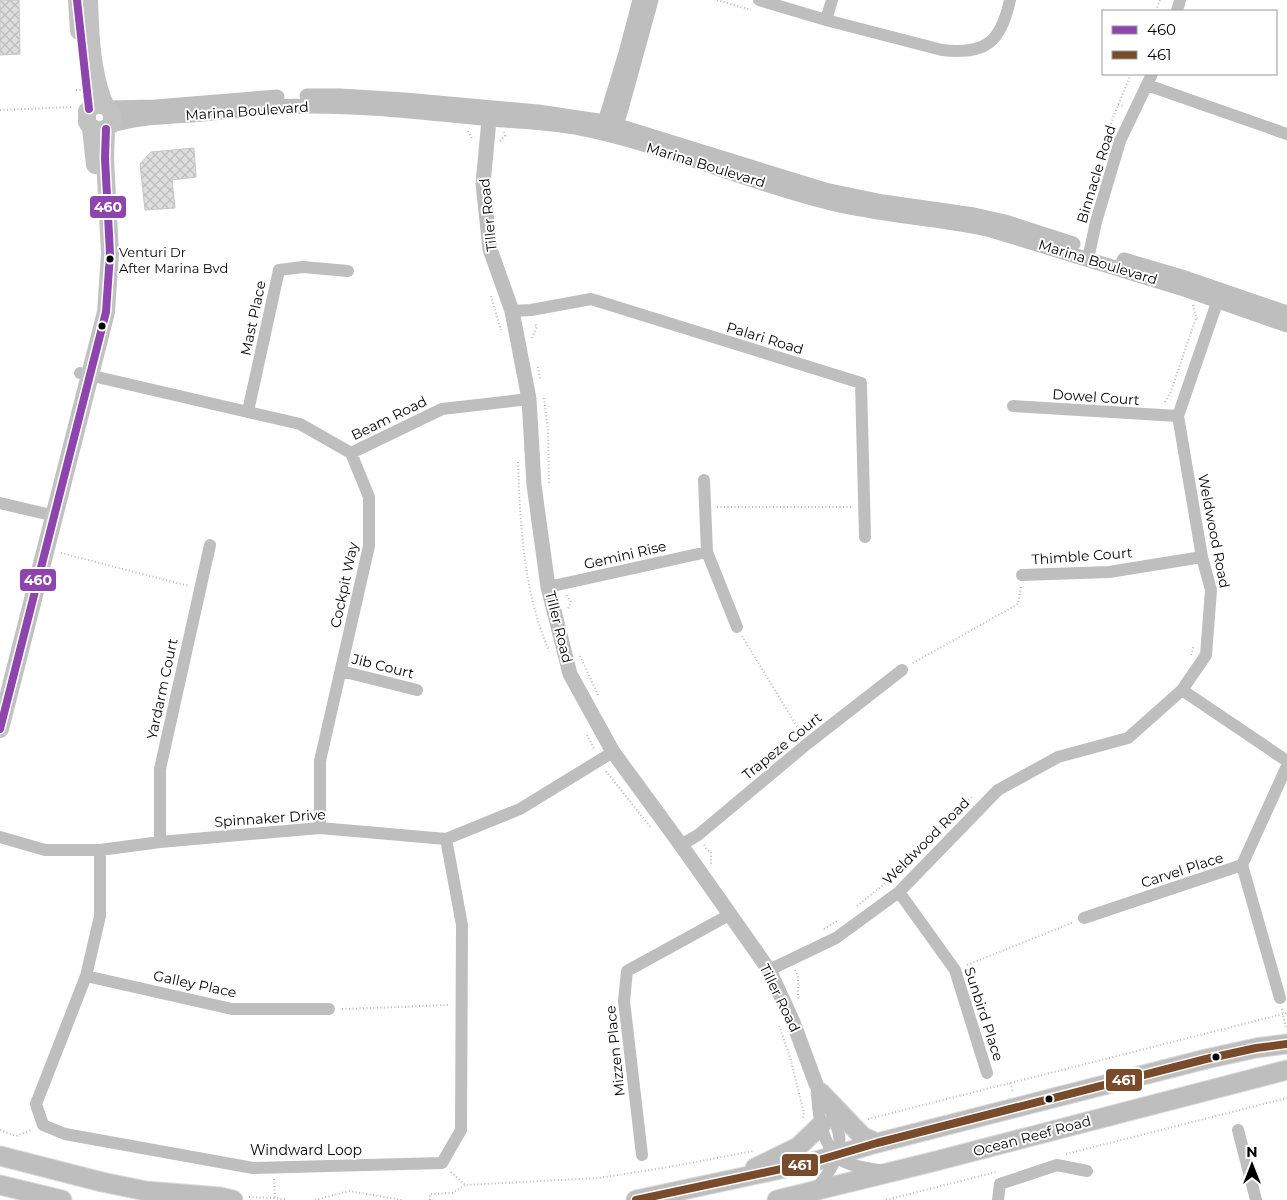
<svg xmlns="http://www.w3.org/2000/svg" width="1287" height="1200" font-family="Montserrat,sans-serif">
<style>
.building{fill:url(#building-cross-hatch);stroke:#c6c6c6}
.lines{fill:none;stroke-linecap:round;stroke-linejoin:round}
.primary-casing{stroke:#dbdbdb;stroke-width:21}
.path{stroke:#b9b9b9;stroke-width:2;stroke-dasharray:1 2.5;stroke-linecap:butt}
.minor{stroke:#bebebe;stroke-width:12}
.tertiary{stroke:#bebebe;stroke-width:15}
.secondary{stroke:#c2c2c2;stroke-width:18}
.primary{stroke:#bebebe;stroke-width:19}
.bus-1-casing{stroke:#fff;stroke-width:11}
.bus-2-casing{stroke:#fff;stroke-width:11}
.bus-1{stroke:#8e44ad;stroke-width:8}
.bus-2{stroke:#7a4b2a;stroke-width:8}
.bus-dot{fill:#000;stroke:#fff;stroke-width:2}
.labels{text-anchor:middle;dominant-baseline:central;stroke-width:4;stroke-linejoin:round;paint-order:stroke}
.bus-label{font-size:13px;fill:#000;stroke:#fff;text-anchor:start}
.street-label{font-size:14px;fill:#000;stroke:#fff}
.line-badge{stroke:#fff;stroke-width:2}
.badge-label{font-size:14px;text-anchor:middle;font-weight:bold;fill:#fff}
</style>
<defs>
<pattern id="building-cross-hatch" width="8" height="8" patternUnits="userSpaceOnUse" patternTransform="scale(1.25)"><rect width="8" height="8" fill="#dedede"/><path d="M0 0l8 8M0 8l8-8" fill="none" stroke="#bdbdbd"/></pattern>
</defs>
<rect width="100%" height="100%" fill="#fff"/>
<path class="building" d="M0,0H19L20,54L0,55Z
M194,148L196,177L172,180L175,208L145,210L140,164L151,152Z"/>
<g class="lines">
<g class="primary-casing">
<path id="primary" d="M821,1093L863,1137L877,1143
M0,1156L102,1182L146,1191L220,1197L233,1200
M755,1168L798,1147L821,1125
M0,1185L62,1200
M636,1200L809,1163L877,1143L1206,1059L1256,1048L1287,1044
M777,1200L932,1162L1287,1070"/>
</g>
<path class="path" d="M717,0L751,10
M1156,11L1160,0
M76,90H84
M1118,105L1124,106
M0,110L73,107
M468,131L473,140
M1108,134L1114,115L1131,74
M500,141L505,136L504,132
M491,296L501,330
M1193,305L1196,318L1198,319
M532,338L537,326L534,323
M538,367L540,379
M544,398L548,430L549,483
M1165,402L1170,394L1196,318
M518,462C520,526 524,593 549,651
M717,507H852
M61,553L189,586
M567,595L571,602L568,609
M742,636L801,733
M1191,655L1194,645
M580,656L598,695
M913,663L1018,604L1021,587
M587,735L594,749
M606,771L651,828
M704,845L707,850L711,852V864
M857,906L893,877L917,850L973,796
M824,929L837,921
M967,965L1074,922
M795,970L798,977V999
M342,1009L449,1005
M1282,1009L1286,1028
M779,1026L790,1057L804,1113L802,1120
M1010,1083L1013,1092
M868,1119L1287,1013
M0,1130L16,1136L31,1130
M1066,1154L1287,1098
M451,1172L465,1185L599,1178L675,1166L753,1151
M274,1179L275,1200
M249,1197L275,1198L286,1200
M315,1200L349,1191L402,1200
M430,1200V1194L452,1193L465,1185
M886,1200L996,1172"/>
<path class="minor" d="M759,0L826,20L942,50C986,55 1001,42 1010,0
M1177,11L1180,0
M826,20L832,0
M1147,85L1287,134
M1088,259L1096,222L1120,141L1152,74
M512,311L531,310L591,299L861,383L865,537
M80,373L300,424L351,453L369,497V546L320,761V828
M1013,406L1178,416
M248,411L279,270L303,267L348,271
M351,453L442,409L529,399
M704,480L707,552L737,627
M0,503L55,516
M1022,575L1109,572L1202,557
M548,587L707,552
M341,671L417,690
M1182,690L1287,761
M0,837L45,850H100L160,842L320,828L446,839L520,809L613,752
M160,842V769L210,545
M681,845L698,835L807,744L902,670
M100,850V916L86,976L36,1104L43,1125L65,1134L253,1168L442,1163L461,1130L462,925L446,839
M1242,865L1280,998
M899,892L955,970L987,1073
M1084,918L1242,865L1287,766
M769,970L836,938L899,892L998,790L1058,757L1128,738L1182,690L1206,655L1211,590L1202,557L1178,416L1221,291
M86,976L232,1009H329
M817,1086C817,1109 821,1148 843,1161C853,1167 873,1169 885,1171
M1238,1130L1256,1200
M642,1155L624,1001L627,971L729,915
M816,1189C828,1175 842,1155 839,1135C837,1125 832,1114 828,1105
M998,1200L1000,1184L1057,1165L1087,1171"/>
<path class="tertiary" d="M307,96H340L405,100L538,112L605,122L825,190L883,202L974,215L1005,222L1073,244
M109,108L155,107L277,97
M490,109L483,184L490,249L512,311L529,399L534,485L548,587L570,674L613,752L681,845L769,970L793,1022L816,1084
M109,126C138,116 172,117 203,114C236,111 268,106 302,106C365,105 428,113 491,119C523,122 557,122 589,130C672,148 749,183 831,203C884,216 938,218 991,230L1181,288L1287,325
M604,132L605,122L626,53L640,0
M611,132L616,125L621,109L651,0
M1124,260L1185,278L1287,313"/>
<path class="secondary" d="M77,0L79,31
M89,0C90,29 91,60 99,88C101,94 103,102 106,106C109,110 112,111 112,116C114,132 93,135 87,122V111L96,104L105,106
M91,128L95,165
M0,729L106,312L110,254L105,158L106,129"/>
<use href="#primary" class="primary"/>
<g class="bus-1-casing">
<path id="bus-1" d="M77,0L89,109
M0,729L106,312L110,254L105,158L106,129"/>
</g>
<g class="bus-2-casing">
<path id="bus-2" d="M636,1200L809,1163L877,1143L1206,1059L1256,1048L1287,1044"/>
</g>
<use href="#bus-1" class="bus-1"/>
<use href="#bus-2" class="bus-2"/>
</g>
<g class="bus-dot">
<circle cx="110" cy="259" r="4.5"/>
<circle cx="102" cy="326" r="4.5"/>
<circle cx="1216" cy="1057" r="4.5"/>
<circle cx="1049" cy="1099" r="4.5"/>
</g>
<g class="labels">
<g class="bus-label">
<text x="119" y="252">Venturi Dr<tspan x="119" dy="16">After Marina Bvd</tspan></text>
</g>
<g class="street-label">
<text transform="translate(247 111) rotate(-4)">Marina Boulevard</text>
<text transform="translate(706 165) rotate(17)">Marina Boulevard</text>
<text transform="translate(1096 174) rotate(-73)">Binnacle Road</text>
<text transform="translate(488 215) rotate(-96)">Tiller Road</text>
<text transform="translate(1098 262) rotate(17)">Marina Boulevard</text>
<text transform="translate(253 318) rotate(-78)">Mast Place</text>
<text transform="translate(765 338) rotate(17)">Palari Road</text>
<text transform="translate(1096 397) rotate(4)">Dowel Court</text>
<text transform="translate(389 418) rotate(-26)">Beam Road</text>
<text transform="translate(1214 531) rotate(79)">Weldwood Road</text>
<text transform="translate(625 555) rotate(-13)">Gemini Rise</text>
<text transform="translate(1082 556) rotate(-4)">Thimble Court</text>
<text transform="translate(344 585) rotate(-78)">Cockpit Way</text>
<text transform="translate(559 627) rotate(76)">Tiller Road</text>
<text transform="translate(383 666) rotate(14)">Jib Court</text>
<text transform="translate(162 689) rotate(-78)">Yardarm Court</text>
<text transform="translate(782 746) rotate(-39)">Trapeze Court</text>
<text transform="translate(270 818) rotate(-4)">Spinnaker Drive</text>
<text transform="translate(926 841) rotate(-45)">Weldwood Road</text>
<text transform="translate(1182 870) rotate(-18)">Carvel Place</text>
<text transform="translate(195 984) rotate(12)">Galley Place</text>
<text transform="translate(780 998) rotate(64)">Tiller Road</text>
<text transform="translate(984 1014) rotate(72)">Sunbird Place</text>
<text transform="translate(615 1051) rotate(-96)">Mizzen Place</text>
<text transform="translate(1032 1136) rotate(-15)">Ocean Reef Road</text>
<text x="306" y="1150">Windward Loop</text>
</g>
</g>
<g class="line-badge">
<rect x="89" y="195" width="38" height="24" rx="5" fill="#8e44ad"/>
<rect x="19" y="568" width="38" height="24" rx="5" fill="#8e44ad"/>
<rect x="1105" y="1068" width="38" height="24" rx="5" fill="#7a4b2a"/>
<rect x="781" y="1153" width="38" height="24" rx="5" fill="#7a4b2a"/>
</g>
<g class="badge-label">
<text x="108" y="212">460</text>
<text x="38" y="585">460</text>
<text x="1124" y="1085">461</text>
<text x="800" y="1170">461</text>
</g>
<rect x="1102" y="10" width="175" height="65" fill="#ffffff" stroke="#999999"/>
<rect x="1112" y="26" width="25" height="8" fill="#8e44ad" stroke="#999999"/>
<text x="1147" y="35" font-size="15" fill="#000000">460</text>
<rect x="1112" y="51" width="25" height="8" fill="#7a4b2a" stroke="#999999"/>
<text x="1147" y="60" font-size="15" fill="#000000">461</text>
<g transform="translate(1252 1165)" stroke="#ffffff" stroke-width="4" paint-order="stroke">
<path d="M0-4L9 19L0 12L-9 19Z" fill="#000000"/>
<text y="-8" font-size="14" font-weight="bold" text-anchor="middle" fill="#000000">N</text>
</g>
</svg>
